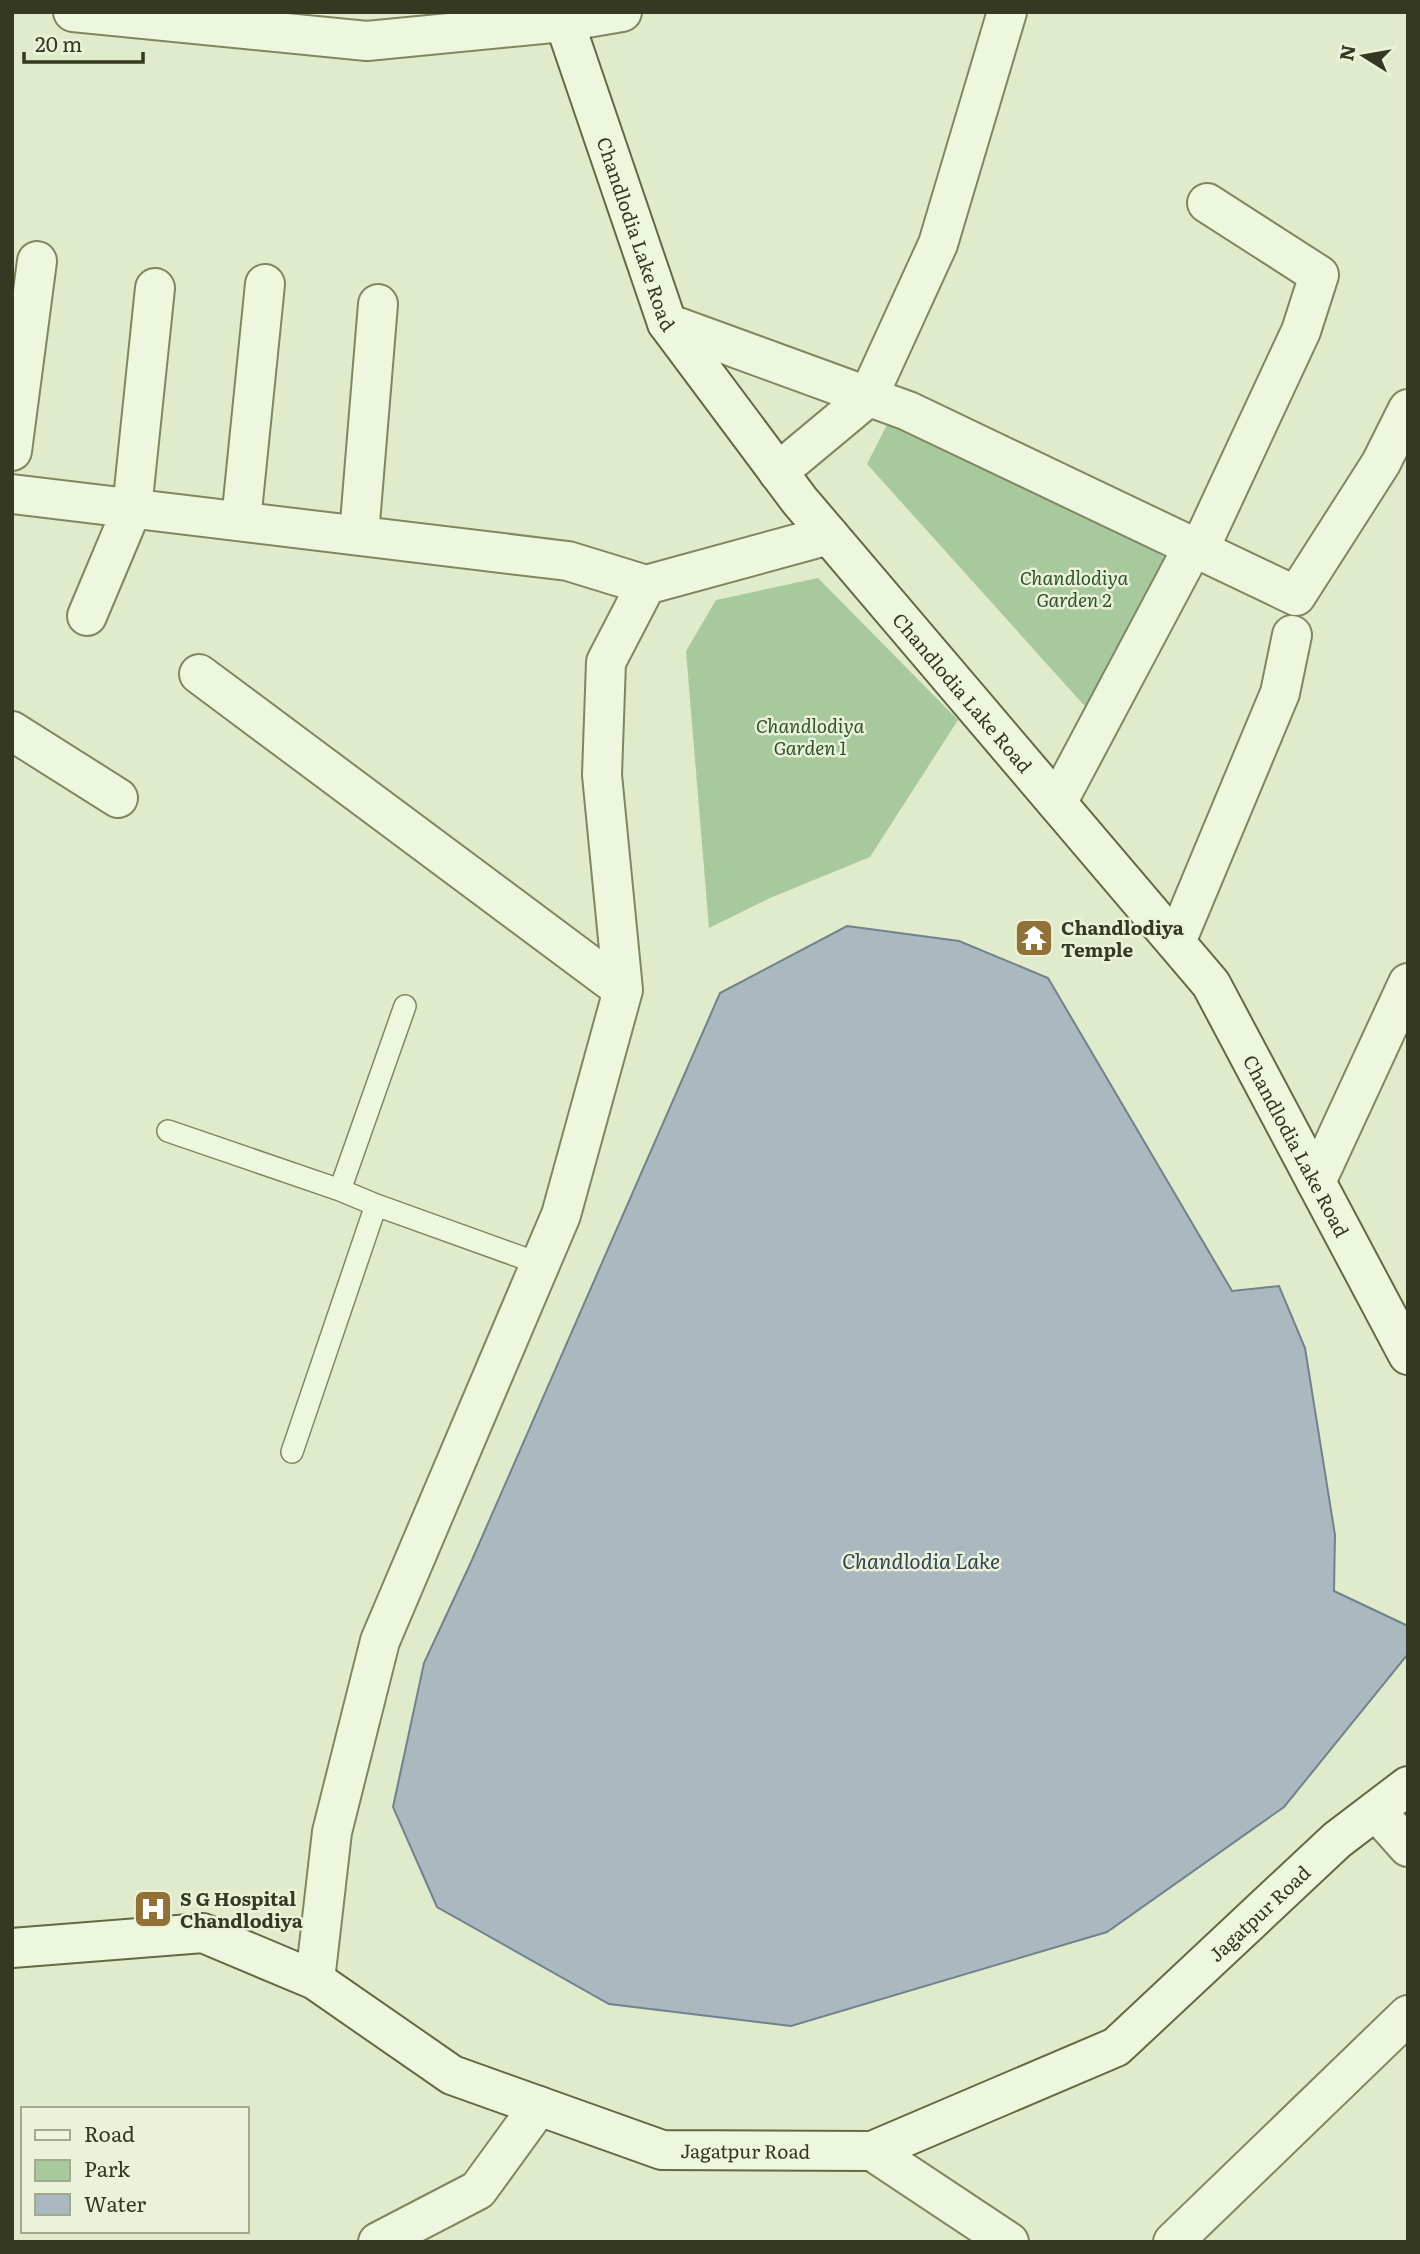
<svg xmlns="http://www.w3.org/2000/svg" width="1420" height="2254" font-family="Literata,serif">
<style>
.green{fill:#a8c99e}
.water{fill:#aab8c0;stroke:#71828e;stroke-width:2}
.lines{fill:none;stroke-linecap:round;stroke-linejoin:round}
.lane-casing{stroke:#7f8760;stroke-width:24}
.street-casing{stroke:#7f8760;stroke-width:42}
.secondary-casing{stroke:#626943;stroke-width:42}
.lane{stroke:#edf7dd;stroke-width:21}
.street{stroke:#edf7dd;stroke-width:38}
.secondary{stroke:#edf7dd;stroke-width:38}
.labels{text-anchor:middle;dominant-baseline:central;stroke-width:5;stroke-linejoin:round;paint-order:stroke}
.street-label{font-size:19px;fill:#353922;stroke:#eaf3d9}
.park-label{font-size:19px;font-style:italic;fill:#2e532a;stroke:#eaf3d9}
.poi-label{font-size:19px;font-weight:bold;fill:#353922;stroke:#eaf3d9;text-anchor:start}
.water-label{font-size:21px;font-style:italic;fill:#334157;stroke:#eaf3d9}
</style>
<rect width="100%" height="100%" fill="#dfebca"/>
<path class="green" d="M895,409L1170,560L1091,713L867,464Z
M818,578L958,720L870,857L770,898L709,928L686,651L716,600Z"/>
<path class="water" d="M847,926L959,941L1048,978L1232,1291L1279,1286L1305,1348L1335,1535L1334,1591L1408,1626V1654L1284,1807L1107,1932L791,2026L609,2004L437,1907L393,1807L424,1663L472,1560L720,993Z"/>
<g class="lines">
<g class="lane-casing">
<path id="lane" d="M168,1131L340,1190L376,1205L540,1264
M340,1190L405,1006
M292,1452L376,1205"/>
</g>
<g class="street-casing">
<path id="street" d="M73,12L367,41L563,22L622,12
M667,323L908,411L1296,596L1381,463L1408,409
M12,451L37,261
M778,472L868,397L938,244L1007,12
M12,494L568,561L646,585
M241,521L265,284
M359,535L378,304
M1199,550L1301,331L1319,275L1207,203
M87,616L132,509L155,288
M199,674L623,990
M12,731L118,798
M1057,803L1193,547
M1176,942L1280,693L1292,635
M1316,1182L1408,983
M1376,1811L1408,1847
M315,1980L332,1832L380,1641L561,1215L623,990L602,775L606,662L646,585L829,535
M872,2151L1009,2242
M378,2242L478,2190L539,2106
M1173,2242L1408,2015"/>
</g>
<g class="secondary-casing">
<g id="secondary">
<path id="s1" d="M561,12L667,323L800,501L1211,984L1408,1355"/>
<path id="s2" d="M12,1948L203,1933L315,1980L452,2075L662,2150L872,2151L1116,2047L1337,1840L1408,1786"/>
</g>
</g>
<use href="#lane" class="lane"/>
<use href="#street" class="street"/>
<use href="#secondary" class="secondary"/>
</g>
<defs>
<g id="temple-square" transform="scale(2.0125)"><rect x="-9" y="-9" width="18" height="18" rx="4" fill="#917135" stroke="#eaf3d9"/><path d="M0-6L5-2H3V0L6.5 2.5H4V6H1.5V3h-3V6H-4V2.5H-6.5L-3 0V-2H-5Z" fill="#fff"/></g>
<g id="hospital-square" transform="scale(2.0125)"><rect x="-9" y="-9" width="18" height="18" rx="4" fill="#917135" stroke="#eaf3d9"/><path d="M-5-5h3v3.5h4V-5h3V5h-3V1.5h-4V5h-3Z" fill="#fff"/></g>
</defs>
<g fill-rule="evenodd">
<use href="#temple-square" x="1034" y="938"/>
<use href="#hospital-square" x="153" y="1909"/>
</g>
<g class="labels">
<g class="street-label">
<text stroke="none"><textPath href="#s1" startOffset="234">Chandlodia Lake Road</textPath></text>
<text stroke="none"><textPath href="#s1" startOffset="802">Chandlodia Lake Road</textPath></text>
<text stroke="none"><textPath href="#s1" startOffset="1368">Chandlodia Lake Road</textPath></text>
<text stroke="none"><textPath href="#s2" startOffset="1374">Jagatpur Road</textPath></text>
<text stroke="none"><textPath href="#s2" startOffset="786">Jagatpur Road</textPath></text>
</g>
<g class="park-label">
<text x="1074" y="577">Chandlodiya<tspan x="1074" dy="22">Garden 2</tspan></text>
<text x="810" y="725">Chandlodiya<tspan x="810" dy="22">Garden 1</tspan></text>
</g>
<g class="poi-label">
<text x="1061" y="927">Chandlodiya<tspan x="1061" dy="22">Temple</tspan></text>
<text x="180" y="1898">S G Hospital<tspan x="180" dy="22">Chandlodiya</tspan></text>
</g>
<g class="water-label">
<text x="921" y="1559">Chandlodia Lake</text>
</g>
</g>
<rect width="1420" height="2254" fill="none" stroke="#353922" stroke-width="28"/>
<rect x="21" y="2107" width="228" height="126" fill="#eaf3d9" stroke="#a2a990" stroke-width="2"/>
<rect x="35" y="2130" width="35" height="10" fill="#edf7dd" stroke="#a2a990" stroke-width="2"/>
<text x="84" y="2142" font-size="21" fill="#353922">Road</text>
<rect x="35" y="2160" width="35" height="21" fill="#a8c99e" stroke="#a2a990" stroke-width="2"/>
<text x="84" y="2177" font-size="21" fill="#353922">Park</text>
<rect x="35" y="2194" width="35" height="21" fill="#aab8c0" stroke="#a2a990" stroke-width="2"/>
<text x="84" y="2212" font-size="21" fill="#353922">Water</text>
<g transform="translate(1364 56) rotate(281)" stroke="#eaf3d9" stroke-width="5" paint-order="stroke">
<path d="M0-5L12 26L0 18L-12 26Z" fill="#353922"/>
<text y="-10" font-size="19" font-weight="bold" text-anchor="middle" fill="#353922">N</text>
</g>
<path d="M24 52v10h119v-10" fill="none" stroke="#353922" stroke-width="3.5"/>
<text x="35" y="52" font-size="21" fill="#353922" stroke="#eaf3d9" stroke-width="5" paint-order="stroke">20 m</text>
</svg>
